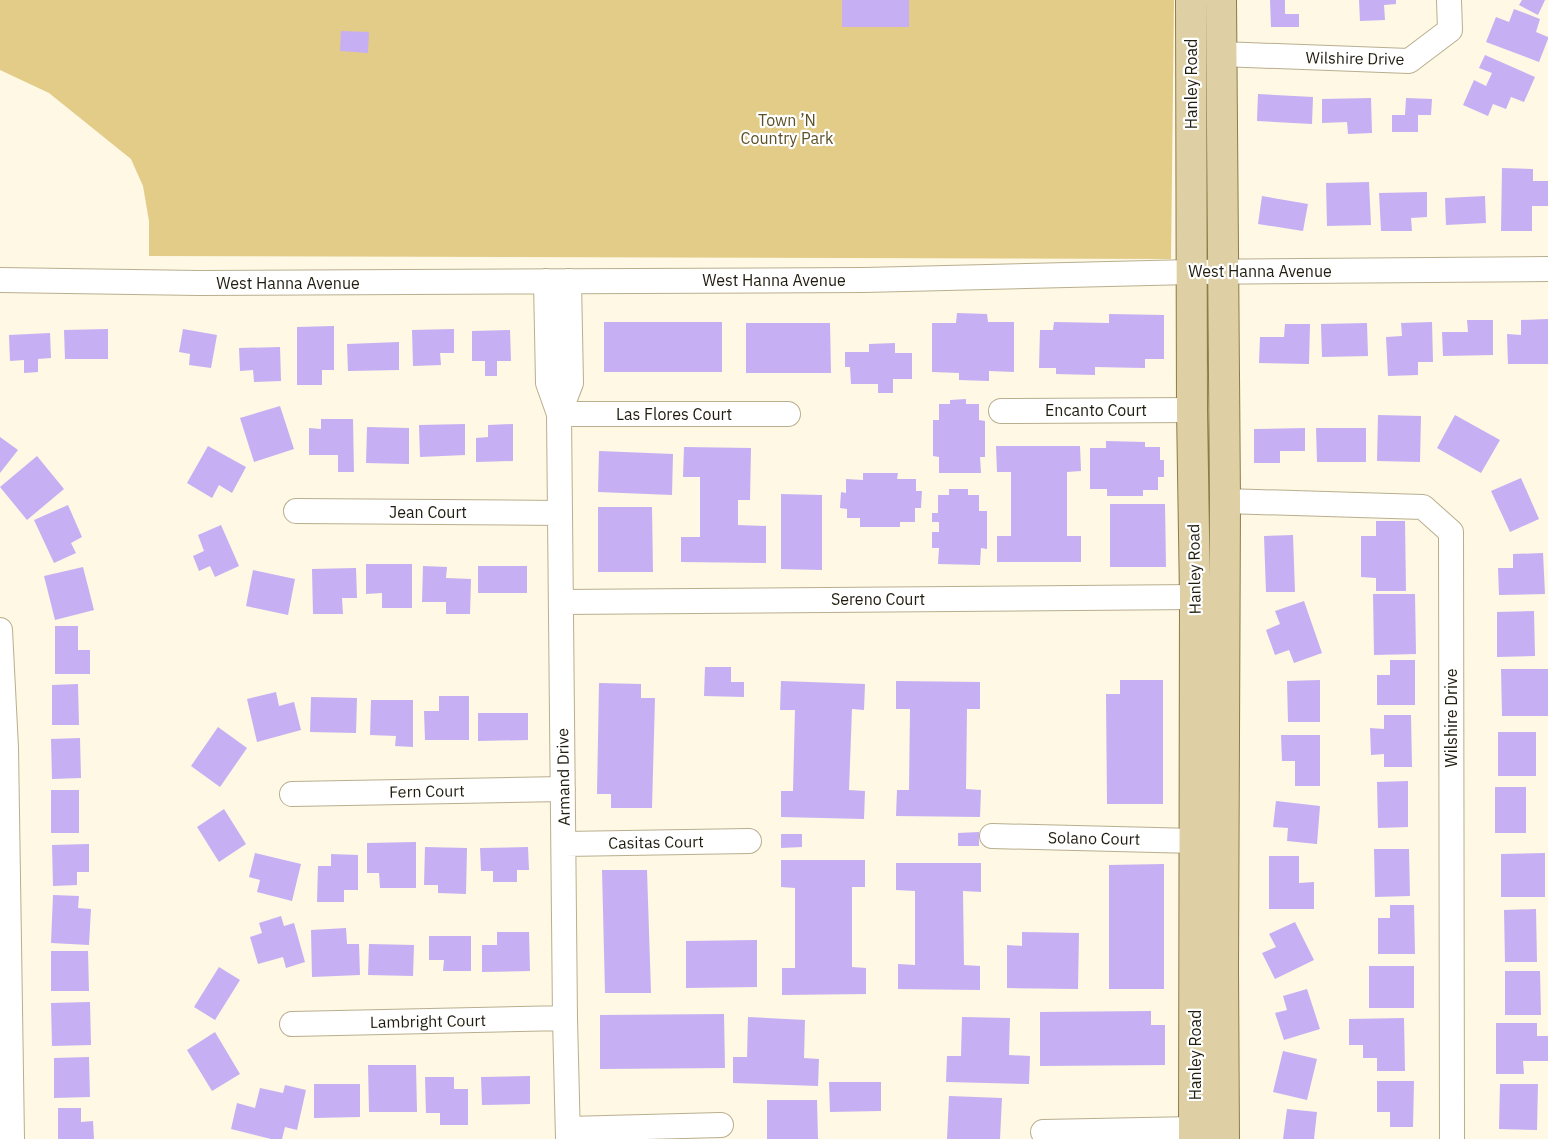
<svg xmlns="http://www.w3.org/2000/svg" width="1548" height="1139" font-family="'IBM Plex Sans',sans-serif">
<style>
.green{fill:#e2cc88}
.building{fill:#c7aff3}
.lines{fill:none;stroke-linecap:round;stroke-linejoin:round}
.minor-casing{stroke:#b9ae8e;stroke-width:26}
.major-casing{stroke:#8d7c48;stroke-width:32}
.minor{stroke:#fff;stroke-width:24}
.major{stroke:#ded0a4;stroke-width:30}
.labels{text-anchor:middle;dominant-baseline:central;stroke-width:4.5;stroke-linejoin:round;paint-order:stroke}
.street-label{font-size:16px;fill:#201c0f;stroke:#fff}
.park-label{font-size:16px;fill:#5d5027;stroke:#fff}
</style>
<rect width="100%" height="100%" fill="#fef8e4"/>
<path class="green" d="M0,0H1174L1171,259L149,256V221L143,186L131,159L49,93L0,70Z"/>
<path class="building" d="M842,0H909V27H842Z
M1270,0H1285V14H1299V27H1271Z
M1359,0H1396V4L1384,5L1385,20L1360,21Z
M1522,0H1545L1538,15L1519,5Z
M1514,9L1540,19L1536,32L1548,37V39L1539,62L1486,42L1496,17L1509,22Z
M341,31L369,32L368,53L340,51Z
M1485,55L1535,77L1524,102L1511,97L1506,109L1493,104L1488,116L1463,105L1474,80L1486,86L1492,73L1479,68Z
M1258,94L1313,97L1312,124L1257,121Z
M1371,98L1372,133L1348,134L1347,122L1322,123V99Z
M1406,98L1432,99L1431,115H1418V132H1392V115H1405Z
M1502,168L1533,169V181H1548V206H1532V231H1501Z
M1369,182L1371,225L1327,226L1326,183Z
M1427,192V217L1411,218L1412,231H1381L1379,193Z
M1262,196L1308,204L1303,231L1258,224Z
M1485,196L1486,223L1446,225L1445,198Z
M957,313L987,314L988,322H1014V372L989,371V381L959,380V373L932,372V323H956Z
M1109,314L1164,315V359H1145V368L1095,367V375L1056,374V368H1039L1040,330H1053L1054,322L1109,323Z
M1548,319V364H1508L1507,334L1521,335V320Z
M1467,320H1493V355L1443,356L1442,332H1468Z
M604,322H722V372H604Z
M1432,322L1433,362H1418V375L1388,376L1386,337L1402,336L1401,323Z
M746,323H830L831,373H746Z
M1367,323L1368,356L1322,357L1321,324Z
M1285,324H1310L1309,364L1259,363L1260,337H1284Z
M334,326V370H322V385H297V327Z
M108,329V359H65L64,330Z
M183,329L217,335L211,368L189,365L190,354L179,352Z
M454,329V353H440L441,365L413,366L412,330Z
M510,330L511,361H497V376H485V361H472V331Z
M50,333L51,358L38,359V372L24,373V360L10,361L9,335Z
M399,342V370L348,371L347,344Z
M895,343V353H912V379H893V393H878V384H851L850,367H845V352H869V344Z
M280,347L281,381L254,382L253,370L240,371L239,348Z
M966,399V404H979V420L985,421V457H980L981,473H939V457L933,456V420H939V404H950V400Z
M280,406L294,449L254,462L240,418Z
M1378,415L1421,416L1420,462L1377,461Z
M1455,415L1500,440L1481,473L1437,448Z
M321,419H353L354,472H338V455H309V428L321,429Z
M465,424V455L420,457L419,425Z
M513,424V461L476,462V438L488,437V425Z
M367,427L409,428V464L366,463Z
M1305,428V451H1280V463H1254V429Z
M1316,428H1366V462H1317Z
M0,437L18,450L0,473Z
M1106,441L1145,442V447H1160V460H1164V477H1158V490H1143V496H1107V489H1090V448H1106Z
M208,446L246,467L232,493L219,485L212,498L187,483Z
M996,446H1080L1081,471L1067,472V536H1081V562H997V536H1011V472H997Z
M684,447L751,448L750,500H738V525L766,526V563L681,562V537H700V477H683Z
M599,451L673,454L672,495L598,492Z
M37,456L64,489L27,520L0,487Z
M863,473H898L897,479H916V491H922L921,508H915V522H900V527H860V518H847V509L840,508L841,492L846,493V479L863,480Z
M1521,478L1539,519L1510,532L1491,491Z
M949,489H968V495H979V511H987V549L981,548L980,565L938,564L939,548H932V532H939V522H932V513H938V495H949Z
M781,494L822,495V570L781,569Z
M1110,504H1165L1166,567H1110Z
M68,505L82,537L71,543L76,553L54,563L34,520Z
M598,507H652L653,572H598Z
M1376,521H1405L1406,591H1376V578L1361,577V536H1376Z
M221,525L239,566L215,577L210,566L199,571L193,556L204,551L198,535Z
M1293,535L1295,592H1266L1264,536Z
M1543,553L1545,594L1499,595L1498,568H1513V554Z
M366,564H412V608H382V593L366,594Z
M423,566L447,567L446,578L471,579L470,614H446V602H422Z
M478,566H527V593H478Z
M83,567L94,610L55,620L44,576Z
M356,568L357,598H342L343,614H313L312,569Z
M253,570L295,579L288,615L246,606Z
M1373,594H1415L1416,654L1374,655Z
M1304,601L1322,653L1294,663L1289,650L1275,655L1266,630L1280,624L1275,611Z
M1534,611L1535,656L1497,657V612Z
M55,626H78V650H90V674H55Z
M1390,660H1415V705H1377V675H1390Z
M705,667H731V682H744V697L704,696Z
M1501,669H1548V716H1502Z
M1120,680H1163V804H1107L1106,694H1120Z
M1320,680V722H1288L1287,681Z
M781,681L865,684L864,710L852,709L849,790L865,791L864,819L781,817V791H793L795,710H780Z
M896,681L980,682V709H967L966,789L981,790L980,817L896,816L897,790H909L910,709H896Z
M599,683L641,684V698H655L652,808H611V794H597Z
M78,684L79,725H52V685Z
M276,692L279,706L294,702L301,730L257,742L247,699Z
M439,696H469V740H425L424,711H439Z
M311,697L357,698L356,733L310,732Z
M371,700H413V747L395,746L396,736L370,735Z
M478,713H528V740L478,741Z
M1384,715H1411L1412,767H1384V754L1371,755L1370,728L1384,729Z
M218,727L247,748L220,787L191,766Z
M1498,732H1536V776H1498Z
M1281,735H1320V786H1295V761H1282Z
M80,738L81,778L52,779L51,739Z
M1408,781V827L1378,828L1377,782Z
M1495,787H1526V833H1495Z
M51,790H79V833H51Z
M1276,801L1320,806L1317,844L1287,841L1288,828L1273,827Z
M224,809L246,844L219,862L197,827Z
M979,832V846H958V833Z
M781,834H802V847L781,848Z
M416,842V888H380L379,873H367V843Z
M89,844V872H77V885L53,886L52,845Z
M425,847L467,848L466,894L438,893V885H424Z
M528,847L529,870H517V882H493V871H481L480,848Z
M1374,849H1409L1410,896L1375,897Z
M255,853L301,864L292,901L257,892L260,880L249,877Z
M1545,853V897H1501V854Z
M331,854L358,855V890H344V902H317L318,866H331Z
M1269,856H1299V883L1314,882V909H1269Z
M781,860H865V887H852V967L866,968V994L782,995V968H795V888L781,887Z
M896,863H981V892L963,891L964,965L980,966V990L898,989V964L915,965V891L896,890Z
M1164,864V989H1109V865Z
M602,870H647L651,993H605Z
M53,895L79,896L78,908L91,909L89,945L51,943Z
M1390,905H1414L1415,954H1378V918H1390Z
M1536,909L1537,962H1505L1504,910Z
M281,916L284,926L294,923L305,962L286,968L283,957L258,964L250,937L262,933L259,923Z
M1295,922L1314,960L1275,979L1262,953L1276,947L1269,934Z
M346,928L347,944H359L360,975L312,977L311,930Z
M497,932H529L530,971L482,972V945H497Z
M1022,932L1079,933L1078,989L1007,988V945L1022,946Z
M429,936H471V971H443L444,960H429Z
M757,940V987L686,988V941Z
M369,944L414,945L413,976L368,975Z
M51,951H88L89,991H51Z
M1369,966H1414V1008H1369Z
M219,967L240,980L215,1020L194,1007Z
M1505,971H1540L1541,1015H1505Z
M1307,989L1320,1029L1284,1040L1275,1013L1287,1010L1283,996Z
M90,1002L91,1045L52,1046L51,1003Z
M1151,1011V1025H1165V1065L1040,1066V1012Z
M724,1014L725,1068L600,1069V1015Z
M748,1017L805,1020L804,1058L819,1059L818,1086L733,1083V1057H747Z
M962,1017L1010,1018L1009,1055L1030,1056L1029,1084L946,1082L947,1056H961Z
M1404,1018L1405,1071H1377V1058H1363V1045H1349V1019Z
M1496,1023H1537V1036H1548V1061H1523L1524,1074H1496Z
M215,1032L240,1074L212,1091L187,1050Z
M1283,1051L1317,1059L1307,1100L1273,1092Z
M89,1057L90,1097L54,1098V1058Z
M368,1065H416L417,1112H369Z
M530,1076V1104L482,1105L481,1077Z
M425,1077H454V1089H468V1125H440V1113H426Z
M1377,1081H1414L1413,1127H1390V1112H1377Z
M829,1082H881V1111L830,1112Z
M314,1084H360V1117L314,1118Z
M1500,1084H1538L1537,1130L1499,1129Z
M285,1085L306,1090L297,1130L285,1127L282,1139H271L231,1129L237,1103L255,1108L260,1088L283,1093Z
M949,1096L1002,1098L1000,1139H947Z
M767,1100H817L818,1139H767Z
M58,1108H81V1122L93,1121L94,1139H58Z
M1287,1109L1317,1112L1314,1139H1283Z"/>
<g class="lines">
<g class="minor-casing">
<path id="minor" d="M1221,54L1409,61L1450,30L1449,0
M0,280L199,283L864,280L1191,272L1548,269
M546,281L548,383L559,414L565,1018L568,1139
M1001,411L1192,410
M559,414H788
M559,414L571,383L569,281
M1225,501L1423,507L1451,532L1452,1139
M296,511L560,513
M561,602L1195,597
M0,630L6,748L12,1139
M292,794L563,789
M992,836L1195,841
M564,844L749,841
M292,1024L565,1018
M568,1129L721,1125
M1043,1132L1194,1129"/>
</g>
<g class="major-casing">
<path id="major" d="M1191,0L1192,410L1195,597L1194,1139
M1221,0L1225,501L1223,969L1224,1139"/>
</g>
<use href="#minor" class="minor"/>
<use href="#major" class="major"/>
</g>
<g class="labels">
<g class="street-label">
<text transform="translate(1355 58) rotate(1)">Wilshire Drive</text>
<text transform="translate(1191 84) rotate(-90)">Hanley Road</text>
<text x="1260" y="271">West Hanna Avenue</text>
<text x="774" y="280">West Hanna Avenue</text>
<text x="288" y="283">West Hanna Avenue</text>
<text x="1096" y="410">Encanto Court</text>
<text x="674" y="414">Las Flores Court</text>
<text x="428" y="512">Jean Court</text>
<text transform="translate(1194 569) rotate(-91)">Hanley Road</text>
<text x="878" y="599">Sereno Court</text>
<text transform="translate(1451 718) rotate(-90)">Wilshire Drive</text>
<text transform="translate(563 777) rotate(-91)">Armand Drive</text>
<text transform="translate(427 791) rotate(-1)">Fern Court</text>
<text transform="translate(1094 838) rotate(1)">Solano Court</text>
<text transform="translate(656 842) rotate(-1)">Casitas Court</text>
<text transform="translate(428 1021) rotate(-1)">Lambright Court</text>
<text transform="translate(1195 1055) rotate(-90)">Hanley Road</text>
</g>
<g class="park-label">
<text x="787" y="120">Town ’N<tspan x="787" dy="18">Country Park</tspan></text>
</g>
</g>
</svg>
